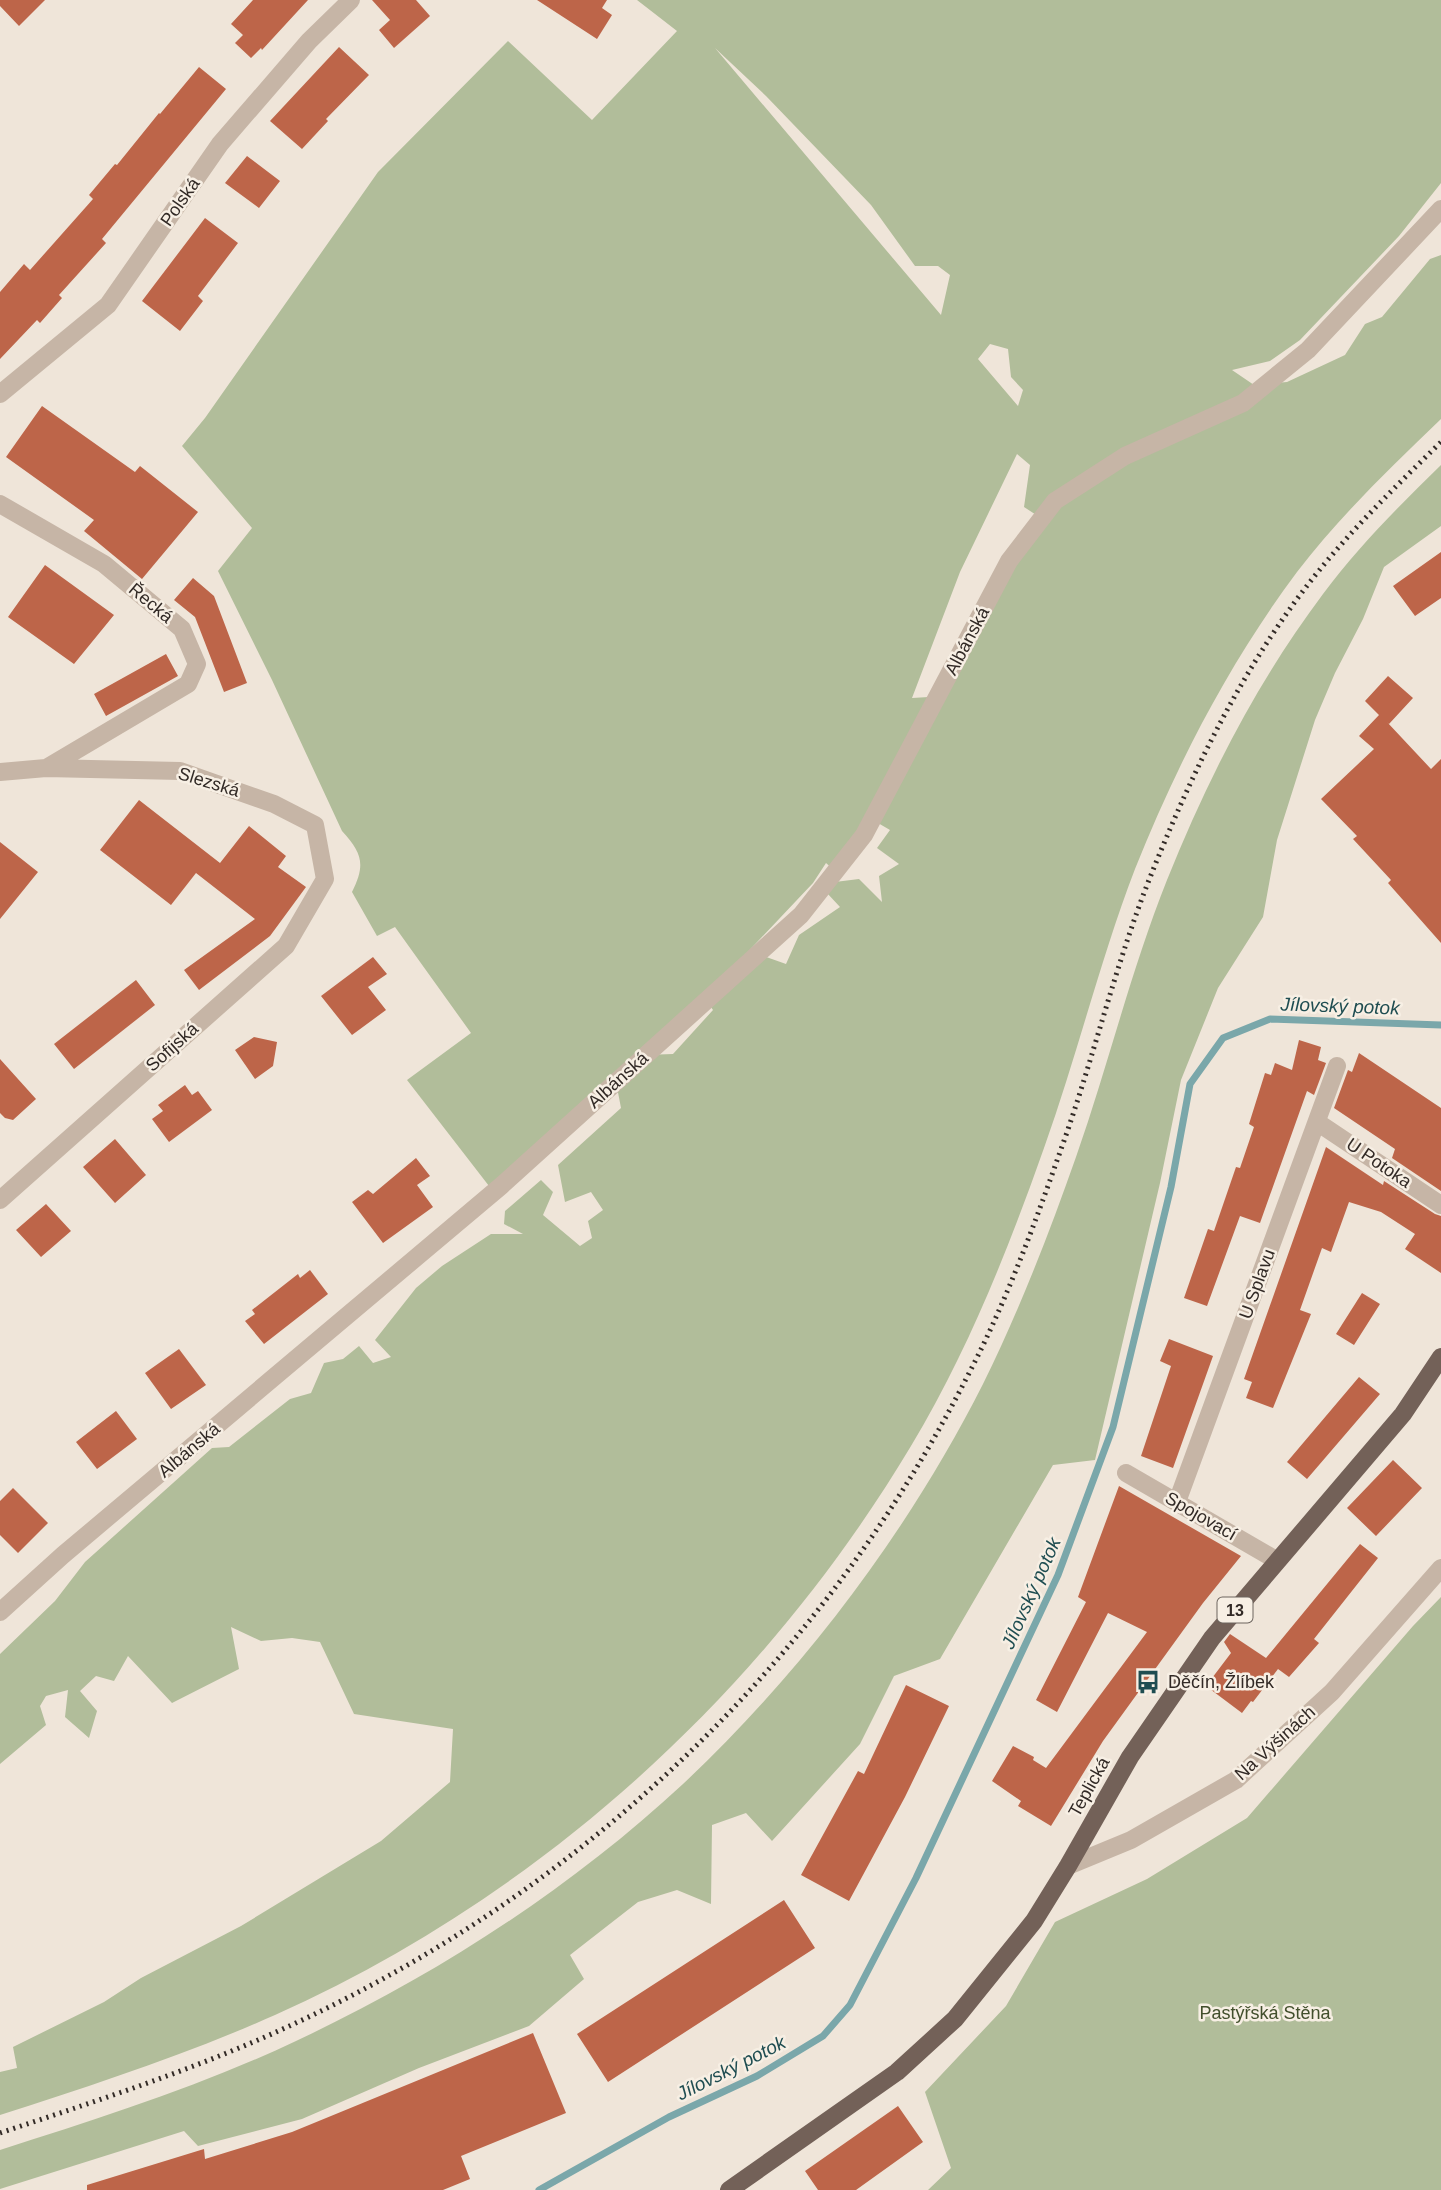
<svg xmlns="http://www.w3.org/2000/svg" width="1441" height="2190" font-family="Helvetica,sans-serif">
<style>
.green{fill:#b1bd9a;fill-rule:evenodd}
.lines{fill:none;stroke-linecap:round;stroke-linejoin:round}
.stream{stroke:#7aa7aa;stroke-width:7}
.building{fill:#bd6549}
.minor{stroke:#c6b5a6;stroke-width:18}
.primary{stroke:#736158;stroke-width:18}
.rail{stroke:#322a26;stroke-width:5;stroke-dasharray:2 5;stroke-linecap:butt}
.labels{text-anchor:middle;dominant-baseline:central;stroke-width:5;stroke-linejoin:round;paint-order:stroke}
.shield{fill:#f7efe4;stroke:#6d655f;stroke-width:2}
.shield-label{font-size:16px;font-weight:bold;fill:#322a26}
.street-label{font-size:18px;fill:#322a26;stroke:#f7efe4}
.poi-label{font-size:18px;fill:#322a26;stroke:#f7efe4;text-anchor:start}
.park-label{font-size:18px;fill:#424f2c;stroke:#f7efe4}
.water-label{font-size:19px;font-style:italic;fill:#1f4d51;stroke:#f7efe4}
</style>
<rect width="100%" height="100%" fill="#efe5d9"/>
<path class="green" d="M637,0H1441V183L1399,236L1300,340L1270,361L1232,370L1254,385L1287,382L1345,355L1365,324L1382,317L1430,259L1441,255V419C1391,467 1340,516 1297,572C1229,663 1177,764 1135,869C1100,960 1077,1056 1044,1148C1008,1250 967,1353 911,1446C762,1695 540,1896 275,2015C185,2055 93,2085 0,2115V2072L17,2068L13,2047L104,2002L141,1978L241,1926L381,1841L450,1782L453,1729L354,1714L320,1642L292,1638L261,1641L231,1627L239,1669L172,1703L128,1656L114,1681L96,1676L80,1691L97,1711L89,1738L65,1717L68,1690L46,1696L40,1706L46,1725L0,1764V1654L55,1601L85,1562L212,1448L229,1447L290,1399L311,1393L324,1363L343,1359L359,1346L373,1363L391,1357L375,1340L416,1288L442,1266L491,1234H523L504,1224L505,1211L541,1180L553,1192L543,1215L580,1246L592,1238L588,1221L603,1210L591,1192L565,1202L558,1165L621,1108L616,1082L645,1055L673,1054L713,1010L704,997L489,1186L407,1080L471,1033L395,927L377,936L352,892C366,864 362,853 342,831L272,680L218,571L252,528L182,446L205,418L378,172L508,41L592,120L677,31ZM715,48L766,96L871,205L915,266H938L950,275L941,315ZM990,344L1008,349L1011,377L1023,390L1018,406L978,359ZM1017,454L1030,465L1024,507L1047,522L1015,563L946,696L912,698L960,572ZM878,823L890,830L877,848L899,864L879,876L882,902L859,879L835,882L827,893L840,907L799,935L786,964L758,954L744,956L813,883L826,863L835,871Z
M1441,465V526L1384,567L1363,619L1335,673L1315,720L1277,840L1263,917L1218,988L1181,1080L1160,1183L1095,1460L1053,1465L940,1659L894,1676L860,1744L772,1841L746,1813L712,1825L711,1904L677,1890L638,1902L570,1955L584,1979L529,2026L419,2068L302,2119L198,2146L184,2131L0,2189V2150C100,2118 201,2086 296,2041C435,1976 570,1889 683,1784C804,1670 908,1532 983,1384C1019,1311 1049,1234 1076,1157C1108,1066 1131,970 1167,880C1208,778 1257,682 1323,594C1358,547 1400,505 1441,465Z
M1441,1597V2190H928L951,2168L925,2092L1006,2006L1055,1922L1147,1879L1247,1818L1413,1626Z"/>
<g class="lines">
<path class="stream" d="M539,2190L669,2117L757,2076L823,2036L850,2005L916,1878L1058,1575L1113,1427L1171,1187L1190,1084L1223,1038L1270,1019L1441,1025"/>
</g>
<path class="building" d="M0,0H45L19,26L0,6Z
M253,0H308L262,50L261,48L251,58L235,43L243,35L231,24Z
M372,0H416L430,16L394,48L379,30L390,20Z
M537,0H607L602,8L612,15L597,39Z
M339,47L369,75L326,119L328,121L302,149L270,121Z
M199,67L226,89L102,239L106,243L59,295L62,298L40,323L37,320L0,359V292L24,264L30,270L93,199L89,195L115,164L117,165L159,113L160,114Z
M247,156L280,181L259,208L225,183Z
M205,218L238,243L198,296L203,301L180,331L142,301Z
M42,406L135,472L140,466L198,512L142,579L84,531L94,520L6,457Z
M1441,552V598L1415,616L1393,586Z
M45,565L114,615L74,664L8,617Z
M193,578L214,596L247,683L224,692L195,617L174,600Z
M166,654L178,676L106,716L94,694Z
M1388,676L1413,698L1389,724L1387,722L1431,769L1441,759V943L1388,883L1391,880L1353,839L1357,836L1321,799L1374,749L1359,736L1379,715L1365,701Z
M139,800L220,863L249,826L286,856L278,867L306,887L270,936L199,990L184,970L255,919L196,873L171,905L100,850Z
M0,842L38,872L0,919Z
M373,957L387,974L368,987L386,1010L352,1035L321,996Z
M136,980L155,1005L74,1069L54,1044Z
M254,1037L277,1042L273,1066L255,1079L235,1050Z
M1299,1040L1321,1047L1318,1060L1326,1063L1314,1095L1307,1091L1260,1223L1240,1216L1207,1306L1184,1298L1208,1229L1214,1231L1236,1167L1240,1168L1254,1127L1249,1124L1265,1073L1271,1075L1275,1063L1292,1070Z
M1359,1053L1441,1108V1191L1392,1158L1395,1149L1334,1108L1348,1070L1352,1072Z
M0,1059L36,1099L13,1120L5,1118L0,1113Z
M185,1085L192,1095L198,1091L212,1110L169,1142L152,1119L163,1111L158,1105Z
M115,1139L146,1175L115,1203L83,1167Z
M1326,1147L1383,1185L1384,1181L1435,1214L1441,1216V1273L1405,1249L1415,1234L1381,1212L1349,1202L1331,1252L1322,1248L1300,1310L1311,1314L1273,1408L1246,1398L1252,1382L1244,1379Z
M416,1158L430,1176L417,1185L433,1207L383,1243L352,1202L368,1190L373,1194Z
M46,1204L71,1231L41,1257L16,1230Z
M310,1270L328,1294L264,1344L245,1321L255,1314L252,1310L298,1274L300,1278Z
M1362,1293L1380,1304L1354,1345L1336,1334Z
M1169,1339L1213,1356L1173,1468L1141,1456L1171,1366L1160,1361Z
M179,1349L206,1385L171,1409L145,1373Z
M1359,1377L1380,1394L1307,1479L1287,1462Z
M116,1411L137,1439L97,1469L76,1442Z
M1393,1460L1422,1488L1376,1536L1347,1508Z
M1119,1486L1241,1556L1203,1603L1103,1741L1051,1826L1018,1806L1021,1801L992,1781L1013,1746L1034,1757L1033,1760L1046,1768L1147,1632L1108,1613L1057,1712L1036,1700L1086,1602L1078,1597Z
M13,1488L48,1523L18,1553L0,1535V1501Z
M1360,1544L1378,1558L1314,1639L1319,1643L1289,1677L1278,1669L1253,1702L1251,1701L1242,1713L1206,1686L1231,1653L1224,1642L1230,1634L1266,1658Z
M906,1685L949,1706L905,1797L849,1901L801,1875L858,1771L864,1774Z
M784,1900L815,1948L608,2082L577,2034Z
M533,2033L566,2113L461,2156L470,2179L443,2190H87V2185L204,2149L205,2159L292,2132Z
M898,2106L923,2142L856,2190H818L805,2171Z"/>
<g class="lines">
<path class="minor" d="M0,394L108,305L220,144L309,41L351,0
M0,504L104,564L182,629L197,664L188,684L48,767
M0,772L46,768L180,771L274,804L315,825L325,879L286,946L0,1200
M1317,1122L1441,1205
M1126,1473L1276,1560
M1177,1502L1337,1066
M0,1612L63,1555L501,1186L801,915L864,835L1009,561L1055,501L1125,456L1243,403L1308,350L1441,209
M1068,1866L1131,1840L1236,1780L1332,1692L1441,1568"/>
<path class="primary" d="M729,2190L897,2072L955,2019L1034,1921L1068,1866L1130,1757L1212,1638L1403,1414L1441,1357"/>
<path class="rail" d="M0,2133C96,2101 193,2070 285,2028C579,1894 819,1666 966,1379C1004,1307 1033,1229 1060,1152C1093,1061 1115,965 1151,875C1193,770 1243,667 1313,578C1352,529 1397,485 1441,442"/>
</g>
<defs>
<g id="bus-bare" transform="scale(1.89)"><path d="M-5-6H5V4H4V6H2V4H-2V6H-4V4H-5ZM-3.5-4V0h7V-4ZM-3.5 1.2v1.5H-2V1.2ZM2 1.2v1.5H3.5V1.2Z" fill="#1f4d51" stroke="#f7efe4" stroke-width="2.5" paint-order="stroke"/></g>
</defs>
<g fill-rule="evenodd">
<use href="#bus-bare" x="1148" y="1682"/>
</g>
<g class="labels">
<rect class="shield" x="1217.5" y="1597.5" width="35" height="25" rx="5"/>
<g class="shield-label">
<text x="1235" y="1610">13</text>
</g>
<g class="street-label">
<text transform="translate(180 202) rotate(-55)">Polská</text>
<text transform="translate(151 603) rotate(40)">Řecká</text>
<text transform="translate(967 641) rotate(-62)">Albánská</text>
<text transform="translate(209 782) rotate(17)">Slezská</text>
<text transform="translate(172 1047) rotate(-42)">Sofijská</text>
<text transform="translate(618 1080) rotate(-42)">Albánská</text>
<text transform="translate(1379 1163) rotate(34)">U Potoka</text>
<text transform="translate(1257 1284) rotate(-70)">U Splavu</text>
<text transform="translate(189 1450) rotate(-40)">Albánská</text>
<text transform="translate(1201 1516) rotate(30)">Spojovací</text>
<text transform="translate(1275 1743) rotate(-42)">Na Výšinách</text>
<text transform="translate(1089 1787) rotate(-61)">Teplická</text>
</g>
<g class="poi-label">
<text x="1168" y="1682">Děčín, Žlíbek</text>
</g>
<g class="park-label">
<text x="1265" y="2013">Pastýřská Stěna</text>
</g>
<g class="water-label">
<text transform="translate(1340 1006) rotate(2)">Jílovský potok</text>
<text transform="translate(1031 1593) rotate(-66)">Jílovský potok</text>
<text transform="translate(731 2068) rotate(-27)">Jílovský potok</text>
</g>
</g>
</svg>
